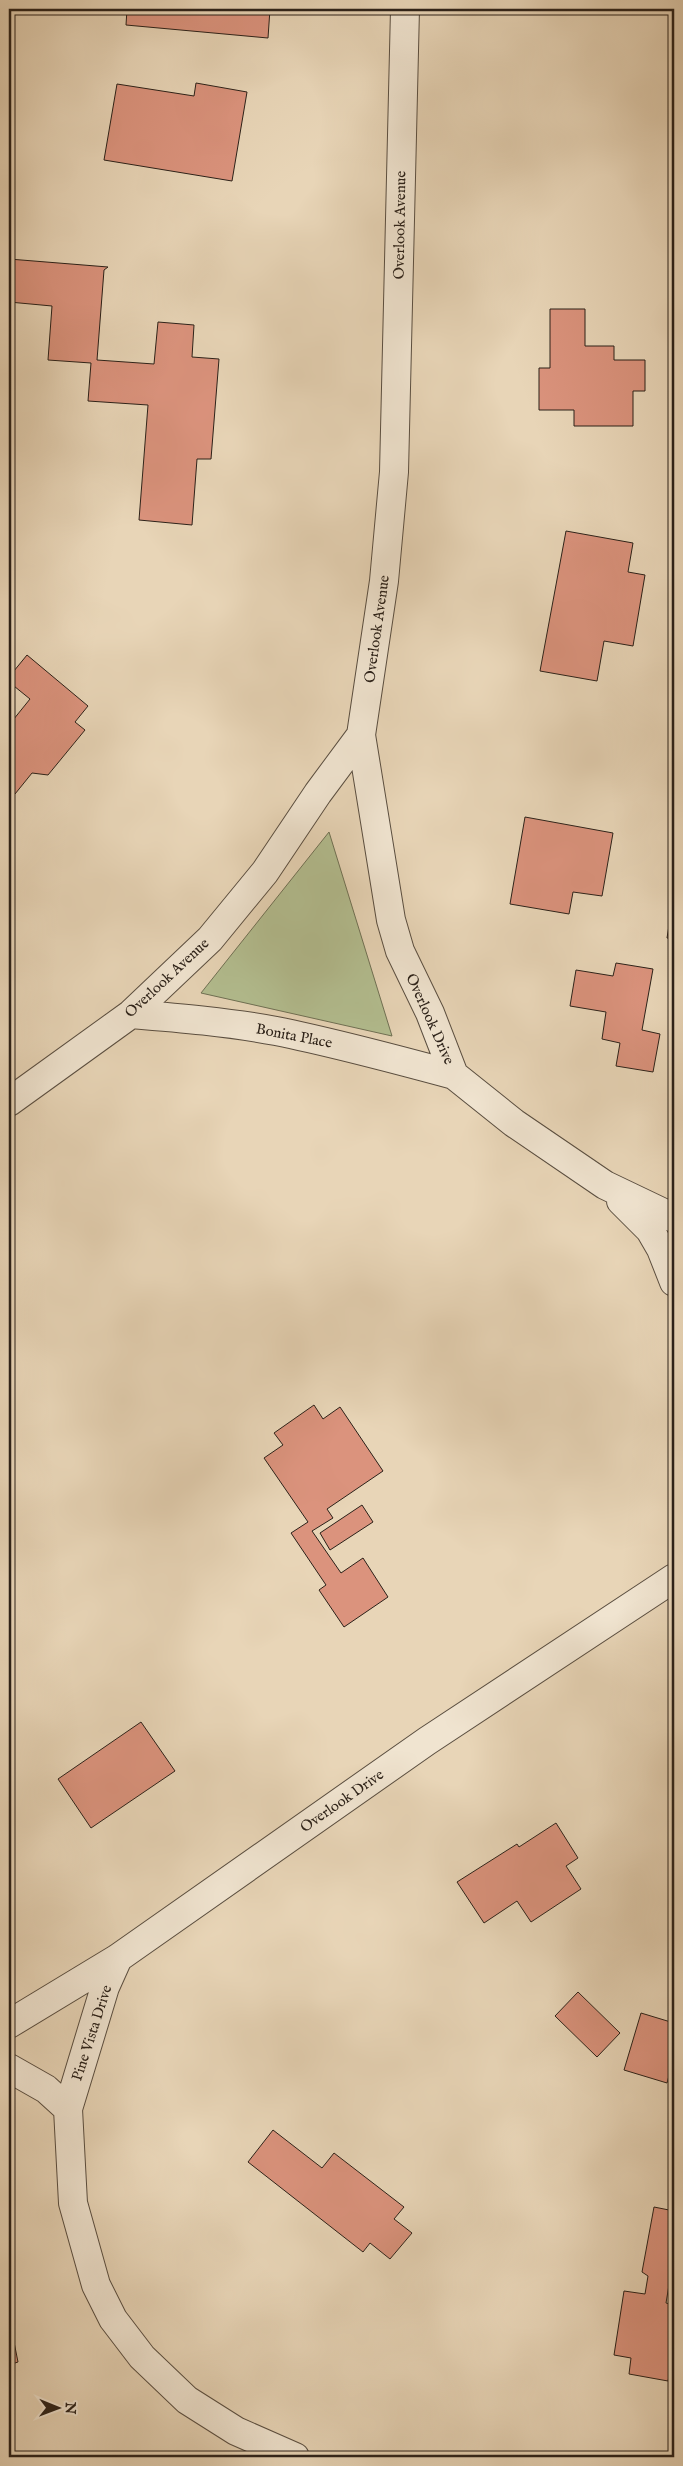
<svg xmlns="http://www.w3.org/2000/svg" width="683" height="2466" font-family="'IM FELL English',serif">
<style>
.green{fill:#b3be90;stroke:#6f7054}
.building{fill:#db937d;stroke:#2b2119}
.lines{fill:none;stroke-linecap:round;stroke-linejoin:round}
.street-casing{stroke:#5a4e40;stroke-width:30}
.street{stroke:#f0e4d0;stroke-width:28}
.labels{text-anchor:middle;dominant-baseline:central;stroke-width:5;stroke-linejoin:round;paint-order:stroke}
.street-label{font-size:15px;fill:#2b2119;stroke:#f0e4d0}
</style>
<rect width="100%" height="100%" fill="#e8d5b7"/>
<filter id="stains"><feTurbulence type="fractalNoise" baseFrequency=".004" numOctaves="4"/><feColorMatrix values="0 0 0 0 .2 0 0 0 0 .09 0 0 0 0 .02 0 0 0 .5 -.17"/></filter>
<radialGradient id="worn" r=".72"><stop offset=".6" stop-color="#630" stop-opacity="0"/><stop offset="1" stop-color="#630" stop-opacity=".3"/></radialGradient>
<path class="green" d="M329,832L392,1036L201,993Z"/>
<path class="building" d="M127,9H270L268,38L126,25Z
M196,83L247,92L232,181L104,160L117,84L194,96Z
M9,259L108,267L104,270L97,360L154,364L158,322L194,325L192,357L219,359L211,459H197L192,525L139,520L148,405L88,401L91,363L48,360L52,306L9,302Z
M550,309H585V346H614V360H645V391H633V426H574V410H539V368H550Z
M566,531L633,543L628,572L645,575L633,646L604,641L597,681L540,671Z
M27,655L88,706L75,722L85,730L48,775L32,773L15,794L9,789V725L30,699L9,682V677Z
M525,817L613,833L602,896L573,892L569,914L510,904Z
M673,901H674V939L667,938Z
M616,963L653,969L642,1030L660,1034L653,1072L616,1066L620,1043L602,1039L606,1012L570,1006L576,970L613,976Z
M314,1405L323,1419L340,1407L383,1471L327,1509L333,1518L312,1531L341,1573L363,1558L388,1597L344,1627L319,1590L326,1585L291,1533L308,1522L264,1458L283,1445L274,1433Z
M362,1505L373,1522L330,1550L320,1533Z
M141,1722L175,1771L91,1828L58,1779Z
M556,1823L578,1858L566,1866L581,1889L531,1922L517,1901L484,1923L457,1882L517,1844L519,1847Z
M578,1992L620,2033L597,2057L555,2016Z
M641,2013L674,2023V2057L667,2083L624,2070Z
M273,2130L322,2168L334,2153L404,2207L394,2219L412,2233L390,2259L370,2243L363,2252L248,2162Z
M654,2207L674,2211V2280L670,2279L666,2303L674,2305V2377L669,2376L668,2381L629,2374L631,2358L614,2355L624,2291L645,2294L648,2276L642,2272Z
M9,2317L18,2362L9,2365Z"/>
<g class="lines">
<g class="street-casing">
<path id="street" d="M361,735L391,920L400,951L430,1013L454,1075L514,1123L605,1185L674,1218
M131,1014C180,1018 228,1022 276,1031C336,1043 395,1059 454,1075
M9,1102L131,1014L210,939L265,872L318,793L361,735L384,581L394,472L405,9
M621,1201L650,1230L661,1249L674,1282
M118,1958L105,1987L68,2109L73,2203L96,2285L113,2319L142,2357L187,2400L236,2431L295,2457
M9,2024L118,1958L427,1741L674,1578
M9,2068L46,2089L68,2109"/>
</g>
<use href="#street" class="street"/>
</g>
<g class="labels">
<g class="street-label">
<text transform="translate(400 225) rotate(-89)">Overlook Avenue</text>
<text transform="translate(377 629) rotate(-82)">Overlook Avenue</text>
<text transform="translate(167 978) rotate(-43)">Overlook Avenue</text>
<text transform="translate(430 1019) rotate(66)">Overlook Drive</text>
<text transform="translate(294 1036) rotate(11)">Bonita Place</text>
<text transform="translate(342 1801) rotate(-35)">Overlook Drive</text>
<text transform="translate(92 2033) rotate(-72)">Pine Vista Drive</text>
</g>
</g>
<rect width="683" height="2466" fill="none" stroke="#e8d5b7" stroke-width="30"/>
<rect x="10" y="10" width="663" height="2446" fill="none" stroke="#2b2119" stroke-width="2.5"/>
<rect x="15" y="15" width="653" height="2436" fill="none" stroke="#2b2119"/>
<g transform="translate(58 2408) rotate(91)" stroke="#f0e4d0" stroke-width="4" paint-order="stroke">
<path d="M0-4L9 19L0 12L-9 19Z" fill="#2b2119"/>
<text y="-8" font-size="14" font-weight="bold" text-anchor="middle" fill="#2b2119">N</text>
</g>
<rect width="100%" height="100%" filter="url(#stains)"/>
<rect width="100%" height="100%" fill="url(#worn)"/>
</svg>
